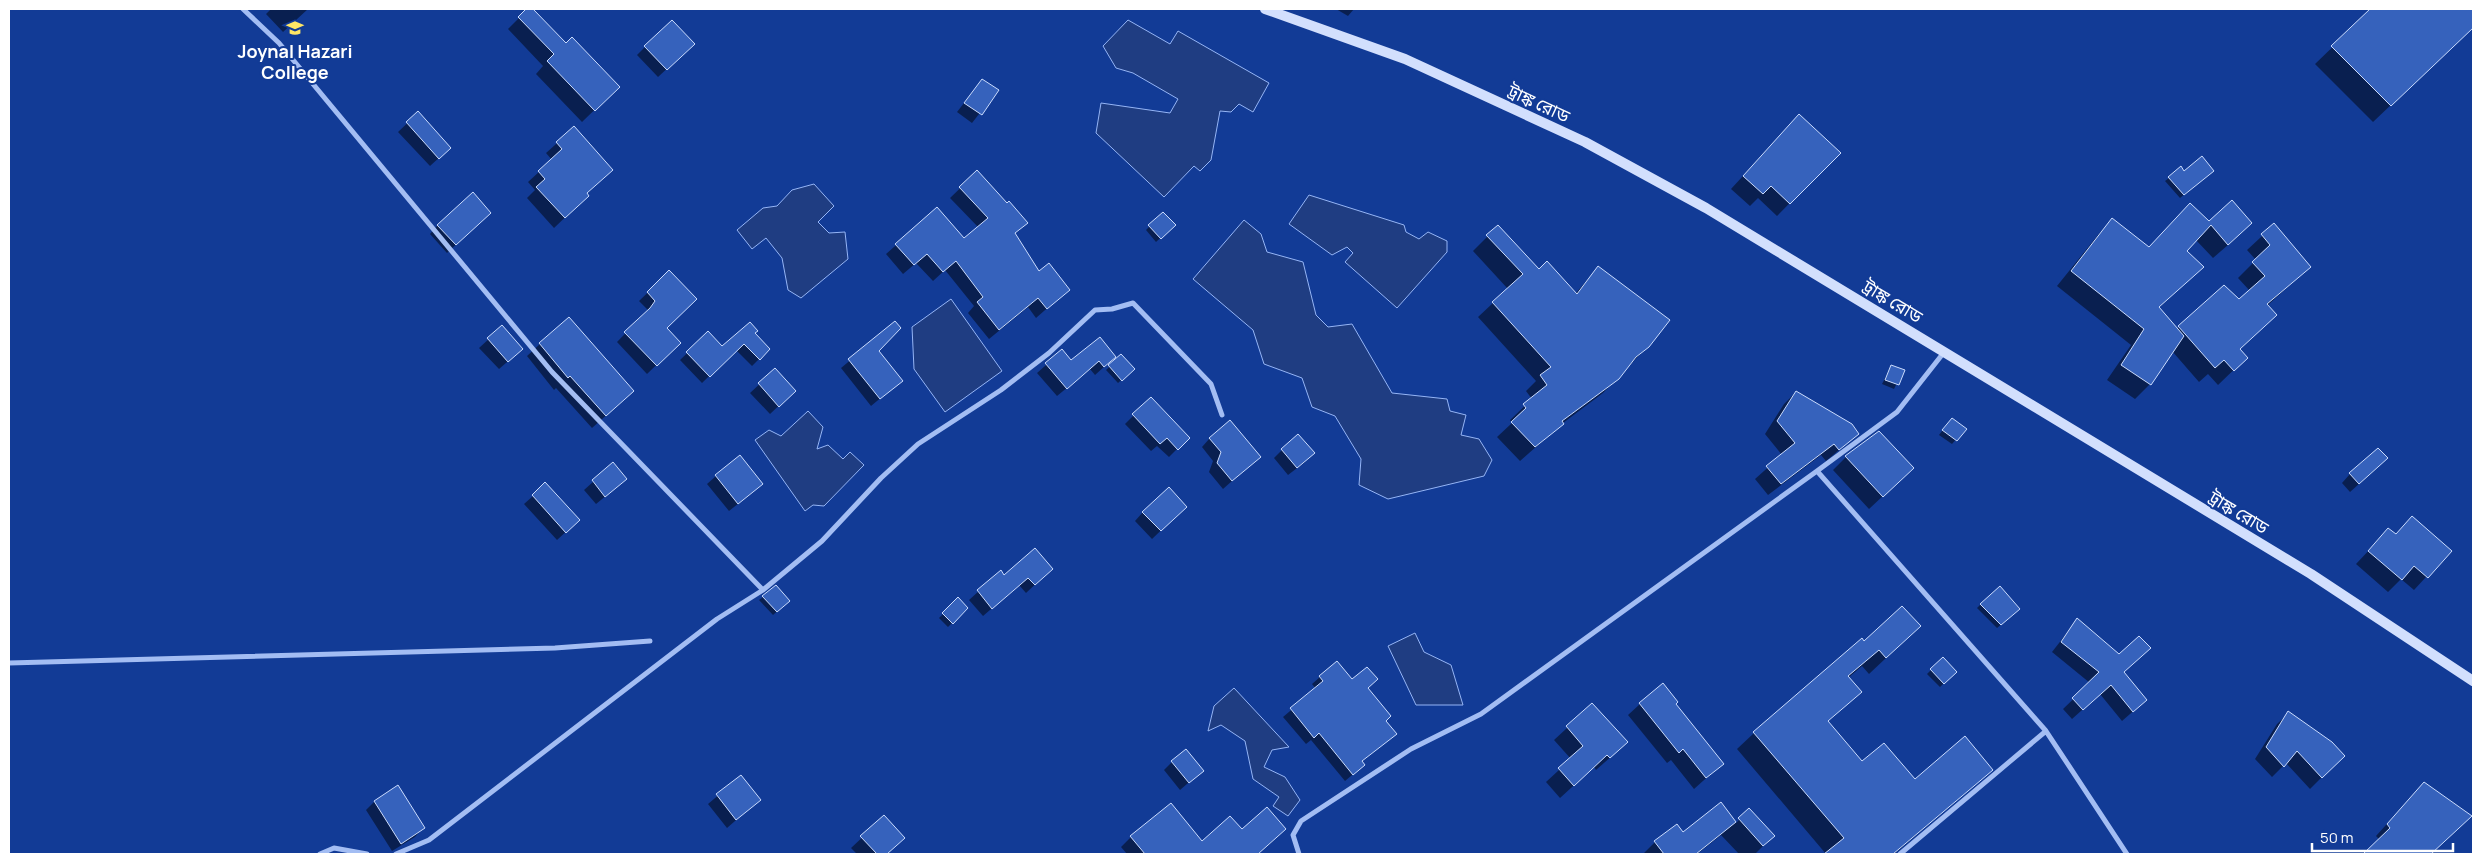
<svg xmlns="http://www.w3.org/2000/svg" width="2482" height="863" font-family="Manrope,'Noto Sans Bengali',sans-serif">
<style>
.water{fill:#1f3d82;stroke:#95b5f6}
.shadow{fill:#0007}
.building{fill:#3662bc;stroke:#cadbfd}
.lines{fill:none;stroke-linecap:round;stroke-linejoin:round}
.minor{stroke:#a3bdf3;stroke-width:5}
.secondary{stroke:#d2dffd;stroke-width:10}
.labels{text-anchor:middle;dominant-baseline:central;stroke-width:4;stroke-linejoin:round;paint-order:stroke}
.poi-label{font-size:18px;font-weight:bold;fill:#fff;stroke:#123b96}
.street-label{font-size:18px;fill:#fff;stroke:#123b96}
</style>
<rect width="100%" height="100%" fill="#123b96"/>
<path class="water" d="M1128,20L1170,44L1178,31L1269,83L1253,112L1239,104L1231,112L1220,111L1211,160L1200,171L1194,166L1164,197L1096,133L1101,103L1170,113L1178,99L1133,73L1116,68L1103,46Z
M814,184L834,206L818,222L829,233L845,232L848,259L801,298L788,290L782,258L766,238L752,249L737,230L763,208L777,206L792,190Z
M1309,195L1404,225L1406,232L1419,239L1428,232L1447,241V252L1397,308L1345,262L1353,253L1347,247L1332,255L1289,224Z
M1244,220L1261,234L1267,252L1303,262L1316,315L1328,327L1352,324L1392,393L1447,399L1450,411L1466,415L1461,435L1479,439L1492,460L1484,476L1388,499L1359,485L1361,459L1335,416L1312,407L1302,378L1264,364L1253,330L1193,279Z
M951,299L1002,371L945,412L914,369L912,327Z
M808,411L823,427L817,449L828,445L843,459L850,452L864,465L824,506L813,505L805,511L755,440L769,430L781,436Z
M1415,633L1424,652L1451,665L1463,705H1416L1388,646Z
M1234,688L1289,747L1272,750L1264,767L1285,777L1300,800L1288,816L1273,806L1279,797L1253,779L1245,741L1221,725L1208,731L1214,706Z"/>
<path class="shadow" d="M271,9H308L283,32L266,14Z
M528,9H532L566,44L618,87L582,122L536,74L543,66L508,29Z
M1336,9H1354L1348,16Z
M2372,9H2473V27L2373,122L2315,64Z
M645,47L685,52L658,77L637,55Z
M982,80L997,91L972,123L957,112Z
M418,113L441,156L430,166L398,132Z
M574,128L585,194L576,207L554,228L527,198L535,190L528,182L552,160L546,153Z
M1786,129L1839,153L1777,216L1758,198L1750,206L1731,189Z
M977,172L1026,223L1014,234L1039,272L1069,289L1036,318L1028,307L989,339L968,313L974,306L945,270L933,281L916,263L903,274L886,254L937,209L964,240L979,228L950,198Z
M2184,172L2209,174L2180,198L2165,181L2169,178Z
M1163,213L1174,225L1156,242L1146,230Z
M2112,220L2148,249L2209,222L2236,238L2213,258L2195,239L2185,251L2187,281L2158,308L2177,329L2224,287L2239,301L2250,291L2238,278L2256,260L2247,250L2274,225L2309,267L2267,306L2260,330L2239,350L2246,358L2218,385L2208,374L2199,382L2172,351L2150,384L2135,399L2107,380L2131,345L2057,286L2098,235Z
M481,221L447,253L430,234L438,225Z
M1498,226L1539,271L1575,294L1598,268L1648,346L1603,393L1563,423L1520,461L1497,437L1512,423L1510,420L1532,399L1526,391L1536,381L1478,317L1508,289L1473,251Z
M669,272L665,328L679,343L647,374L617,342L648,310L639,301Z
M895,323L878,351L901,381L871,406L841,368Z
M502,327L513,357L499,369L479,348Z
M708,333L722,347L754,333L769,349L752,366L736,350L702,383L680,360Z
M540,344L619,404L592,428L556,388L554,390L527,356Z
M1062,351L1071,362L1115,357L1095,375L1090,369L1057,396L1037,373Z
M1121,356L1133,369L1118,383L1106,370Z
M1891,367L1903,371L1894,389L1882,384Z
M775,370L786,399L770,414L750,393Z
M1796,392L1858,434L1826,461L1821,455L1768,495L1755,479L1782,455L1765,434L1784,404Z
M1151,398L1188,438L1169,457L1157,446L1151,451L1125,424Z
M1948,423L1965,429L1952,444L1939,435Z
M1879,432L1899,481L1869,509L1833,470L1846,457Z
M1210,438L1259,457L1223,489L1209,472L1213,461L1202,447Z
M1282,450L1305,462L1288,475L1274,458Z
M613,464L617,487L596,504L584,490Z
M2378,467L2350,492L2342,483L2350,474Z
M716,476L753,492L729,511L707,484Z
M533,496L570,528L557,540L524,504Z
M1143,512L1177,515L1152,539L1135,521Z
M2412,518L2450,551L2414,590L2401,579L2388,592L2356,564L2389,529L2395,535Z
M1000,572L1004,576L1043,577L1026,593L1019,585L983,616L969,600Z
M763,597L784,605L773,615L759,600Z
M958,599L967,608L948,627L939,618Z
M1981,604L2015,613L1997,628L1977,608Z
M2077,620L2146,700L2122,721L2100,694L2072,719L2063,709L2090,683L2052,652Z
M1903,642L1869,674L1862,666L1848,678L1860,692L1827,722L1862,763L1914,780L1992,770L1894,854H1826L1737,749L1754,733L1864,643Z
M1943,658L1955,672L1940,687L1927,674Z
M1320,677L1352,681L1367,688L1385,721L1395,734L1361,762L1364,765L1345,781L1311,740L1306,744L1283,717L1316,689L1312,684Z
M1640,704H1674L1722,764L1694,789L1671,760L1667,763L1628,715Z
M1592,705L1613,755L1596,770L1594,767L1560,798L1546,782L1571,759L1554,740Z
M2289,713L2332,767L2310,789L2286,763L2272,777L2255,759L2277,724Z
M1172,762L1202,771L1180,790L1164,770Z
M740,777L759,800L727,828L708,804Z
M2424,783L2459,827L2430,854H2364L2380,840L2376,836Z
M397,787L423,828L415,837L392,851L366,810L374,802Z
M1721,803L1736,823L1749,810L1773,836L1755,854H1739L1721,835L1697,854H1643L1655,842L1683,834Z
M884,817L903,838L886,854H857L851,848Z
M1242,831L1274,840L1258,854H1127L1121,847L1131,837L1202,843Z"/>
<path class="building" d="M526,9H533L566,43L572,37L620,87L595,111L547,61L554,54L518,17Z
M2370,9H2473V28L2391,106L2331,46Z
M672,20L695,44L667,70L644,46Z
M982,79L999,90L982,115L964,103Z
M418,111L451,148L439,159L406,122Z
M1799,114L1841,153L1790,204L1771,186L1763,194L1743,176Z
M574,126L613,170L587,193L589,196L565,218L536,187L545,179L538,171L562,149L556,142Z
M2202,156L2214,171L2184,195L2168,177L2181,166L2184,171Z
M977,170L1007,203L1009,201L1028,223L1015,233L1039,271L1049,263L1070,290L1047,309L1038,298L999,330L977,302L983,297L956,261L943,272L927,254L914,265L895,244L937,207L964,238L988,218L959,187Z
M473,192L491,213L456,245L437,225Z
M2232,200L2252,223L2228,245L2211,225L2187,251L2204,267L2159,307L2184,336L2151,385L2121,365L2144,329L2071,271L2112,218L2149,247L2190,203L2209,221Z
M1163,212L1176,225L1161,239L1148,225Z
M2274,223L2311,267L2267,304L2277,315L2240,349L2248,358L2234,371L2224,360L2215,368L2178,326L2224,285L2239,299L2265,276L2252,262L2270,245L2261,234Z
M1498,225L1539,269L1547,261L1577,294L1598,266L1670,320L1649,347L1636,357L1619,379L1562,421L1564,424L1535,447L1511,422L1526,408L1523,404L1547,385L1540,375L1551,367L1492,302L1523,274L1486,235Z
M669,270L697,299L667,328L681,343L657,366L624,332L650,308L655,301L647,292Z
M569,317L634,391L606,416L570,376L568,378L539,343Z
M895,321L901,328L879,351L903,381L880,399L848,359Z
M750,322L758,331L755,333L770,349L760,360L744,344L710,377L686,352L708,331L722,346Z
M502,325L523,349L508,362L487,338Z
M1100,337L1116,357L1104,367L1099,361L1067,389L1045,363L1062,349L1071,360Z
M1121,354L1135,369L1122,381L1108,365Z
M1891,365L1905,370L1899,385L1885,380Z
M775,368L796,391L779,407L758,383Z
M1796,391L1852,424L1859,434L1839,450L1834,444L1781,484L1766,466L1795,443L1777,421Z
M1151,397L1190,438L1178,450L1167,438L1160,444L1132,414Z
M1952,418L1967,429L1957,441L1942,430Z
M1230,420L1261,457L1232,481L1217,463L1221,452L1209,438Z
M1879,431L1914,468L1883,497L1845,456Z
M1298,434L1315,453L1297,468L1281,449Z
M2378,448L2388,458L2359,484L2349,473Z
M740,455L763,484L738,504L715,475Z
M613,462L627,479L605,497L592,480Z
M545,482L580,520L566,533L532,495Z
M1169,487L1187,507L1161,531L1142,512Z
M2412,516L2452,551L2428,578L2414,566L2402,580L2368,551L2388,528L2396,534Z
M1035,548L1053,569L1035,585L1028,578L992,609L977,590L1001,570L1004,575Z
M776,585L790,601L777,612L762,596Z
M2000,586L2020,609L2001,625L1980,604Z
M958,597L968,608L953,624L942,613Z
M1902,606L1921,626L1886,658L1879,650L1848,676L1862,692L1828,721L1862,761L1884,743L1915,779L1965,736L1993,770L1893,854H1824L1844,838L1753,732L1862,638L1864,641Z
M2077,618L2119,654L2139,636L2151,648L2124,672L2147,700L2133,712L2111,685L2083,710L2072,698L2099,672L2061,642Z
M1943,657L1957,672L1944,684L1930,669Z
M1337,661L1352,679L1367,667L1378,679L1368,688L1391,716L1386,721L1397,734L1362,761L1365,765L1353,775L1319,733L1314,738L1290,708L1323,681L1319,676Z
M1663,683L1678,702L1676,704L1724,764L1706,778L1683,749L1679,753L1639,703Z
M1592,703L1628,742L1610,758L1607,755L1574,786L1558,768L1583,746L1566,726Z
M2288,711L2332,742L2345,756L2322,778L2297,751L2284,767L2266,747Z
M1186,749L1204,771L1189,783L1171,761Z
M741,775L761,800L736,820L716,794Z
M2424,782L2472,816L2431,854H2363L2390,828L2387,824Z
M398,785L425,828L401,844L374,801Z
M1721,802L1736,822L1696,854H1664L1654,841L1677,824L1683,832Z
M1171,803L1202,841L1230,816L1242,829L1267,807L1286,829L1258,854H1145L1130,836Z
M1749,808L1775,836L1763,846L1738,818Z
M884,815L905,838L887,854H877L860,836Z"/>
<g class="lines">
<path class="minor" d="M243,9L279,43L552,372L763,590
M1945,351L1897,412L1817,471L2046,731L2127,854
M9,663L555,648L650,641
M320,854L334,848L367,854
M396,854L429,840L717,619L763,590L822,541L881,478L918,444L1001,390L1049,353L1095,310L1112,309L1133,303L1211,384L1222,415
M1299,854L1293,835L1301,821L1411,749L1481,714L1817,471
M1900,854L2046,731"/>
<path class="secondary" d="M1265,9L1405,59L1585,142L1706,208L2311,574L2473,681"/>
</g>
<defs>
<g id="university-bare" transform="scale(1.35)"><path d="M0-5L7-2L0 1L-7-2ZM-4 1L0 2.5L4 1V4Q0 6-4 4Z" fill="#ffe665" stroke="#123b96" stroke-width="2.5" paint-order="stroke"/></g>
</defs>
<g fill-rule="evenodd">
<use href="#university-bare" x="295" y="28"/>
</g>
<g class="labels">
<g class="poi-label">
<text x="295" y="51">Joynal Hazari<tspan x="295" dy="21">College</tspan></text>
</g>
<g class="street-label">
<text transform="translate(1539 103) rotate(25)">ট্রাঙ্ক রোড</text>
<text transform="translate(1893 301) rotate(31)">ট্রাঙ্ক রোড</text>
<text transform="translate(2239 512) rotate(31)">ট্রাঙ্ক রোড</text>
</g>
</g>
<rect width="2482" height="863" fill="none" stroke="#ffffff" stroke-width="20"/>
<path d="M2312 843v8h141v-8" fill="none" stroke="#ffffff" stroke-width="2.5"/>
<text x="2320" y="843" font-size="15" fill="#ffffff" stroke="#123b96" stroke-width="4" paint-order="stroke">50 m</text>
</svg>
